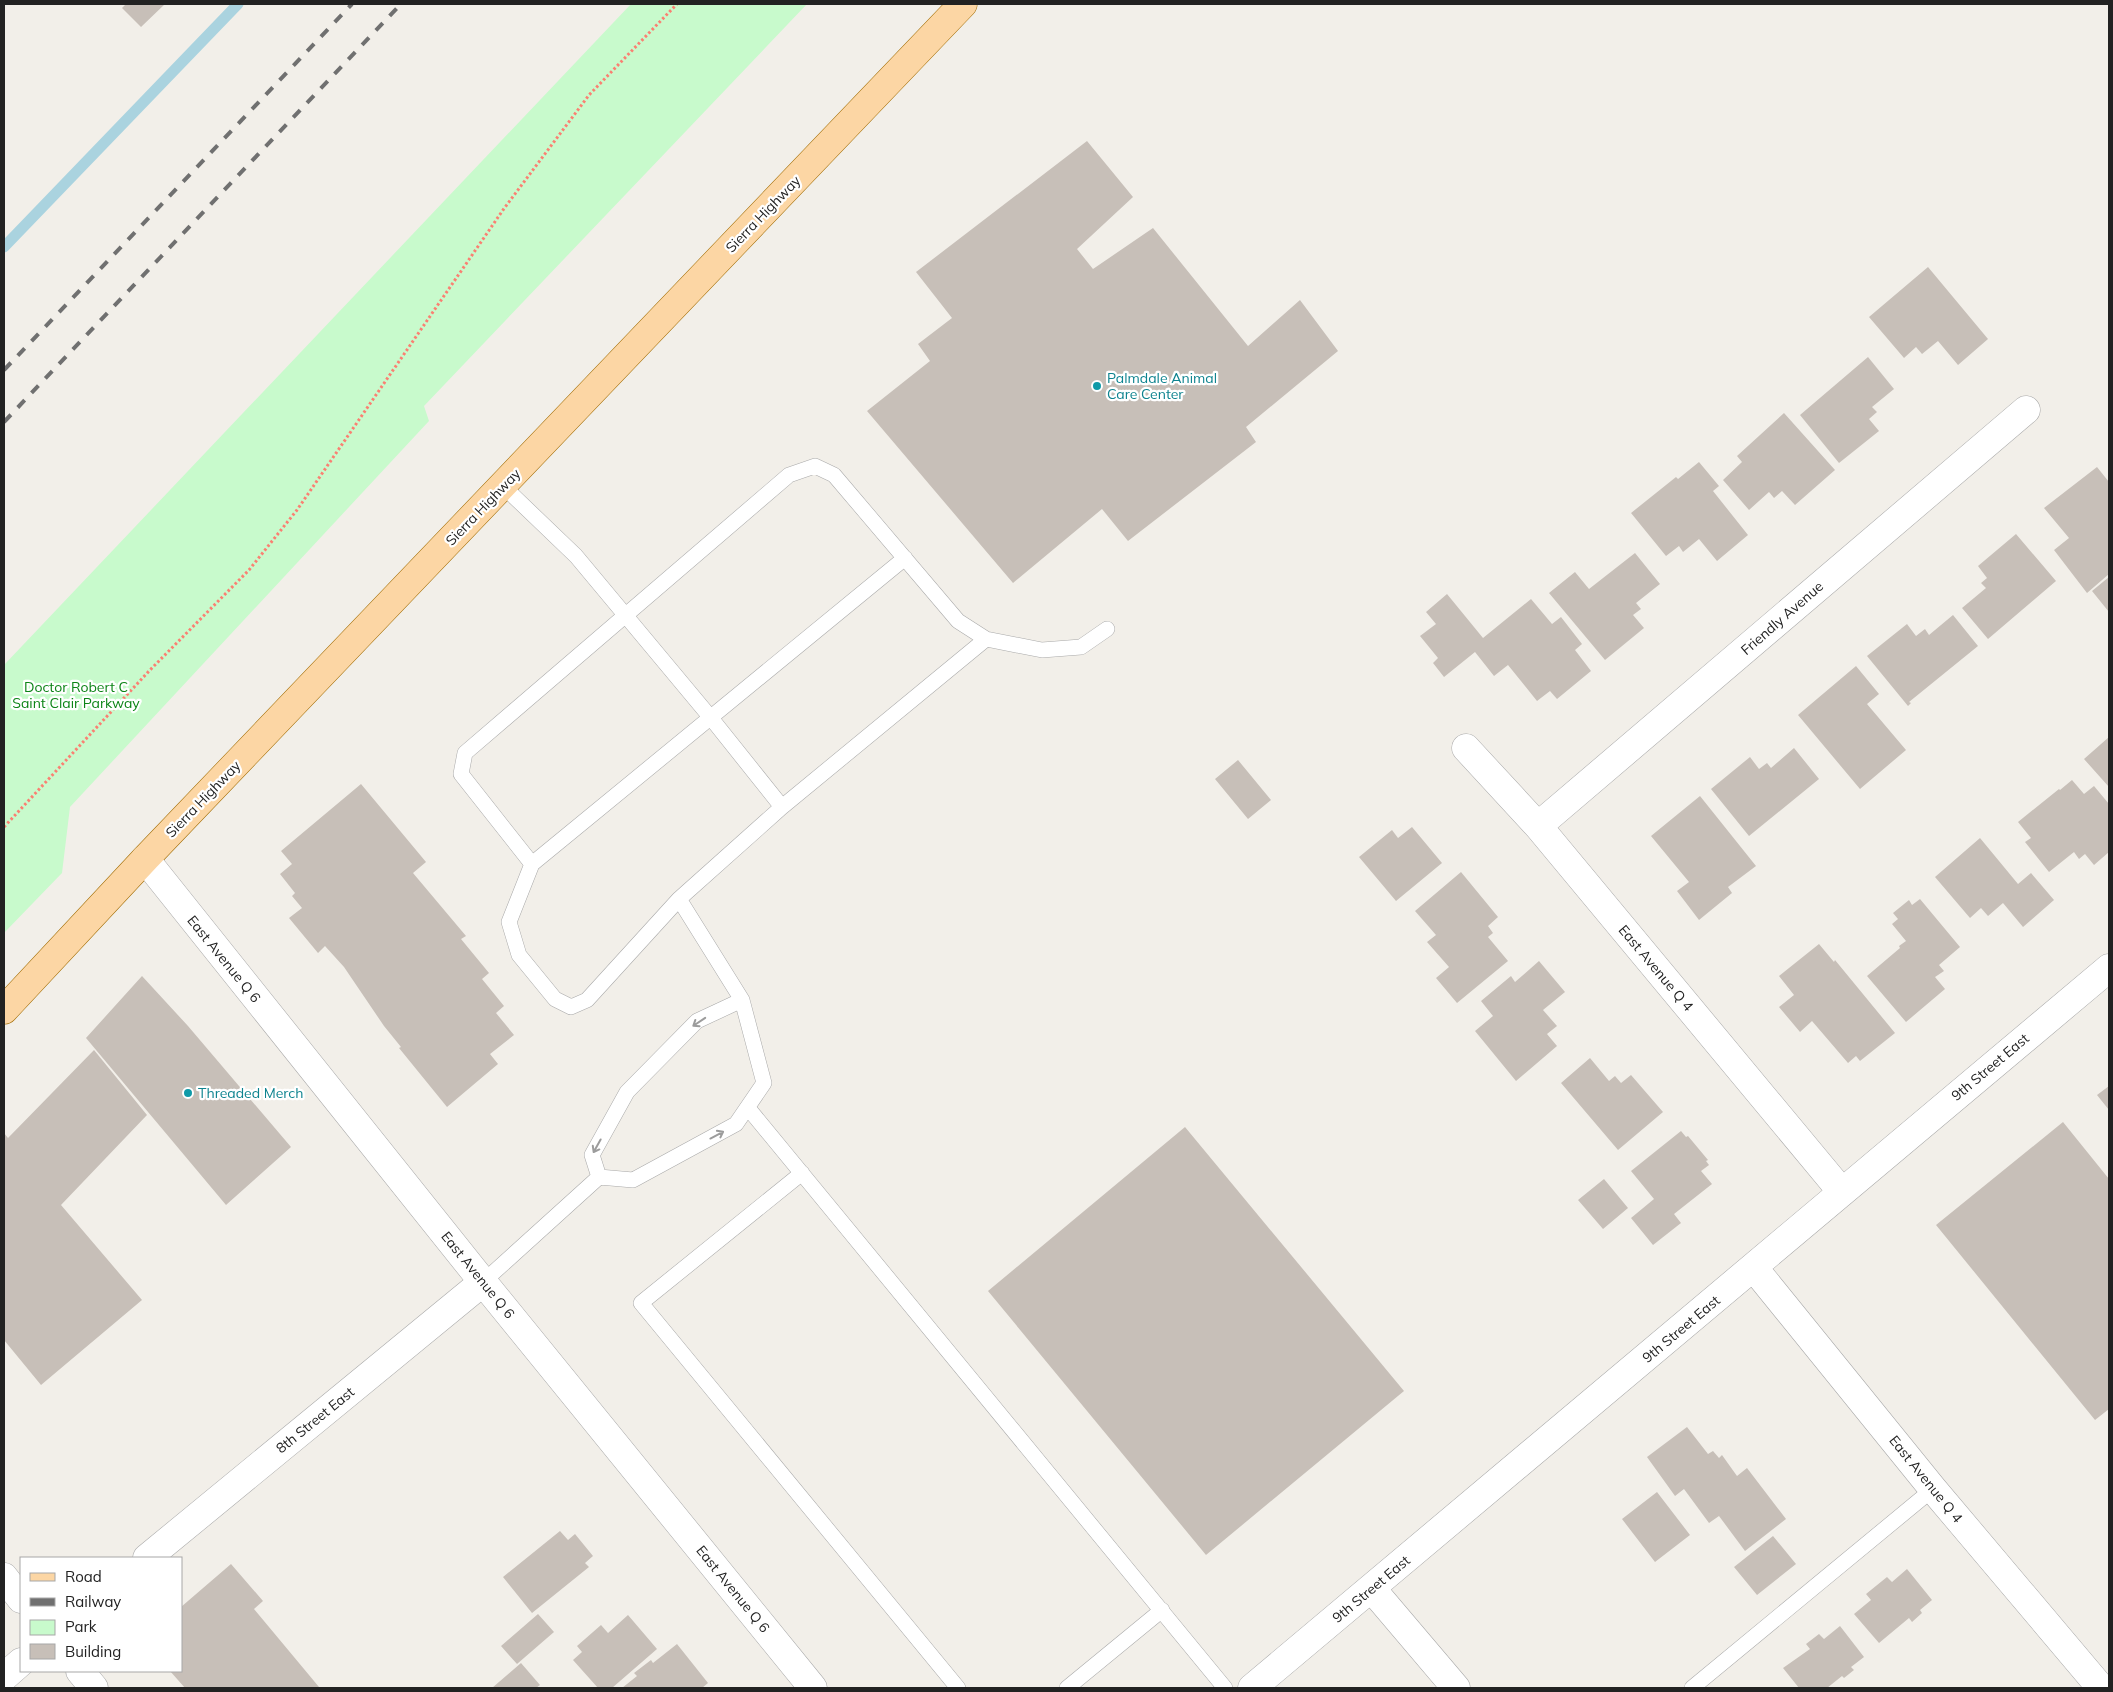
<svg xmlns="http://www.w3.org/2000/svg" width="2113" height="1692" font-family="Mulish,sans-serif">
<style>
.park{fill:#c8facc}
.lines{fill:none;stroke-linecap:round;stroke-linejoin:round}
.stream{stroke:#aad3df;stroke-width:11}
.building{fill:#c7bfb8}
.service-casing{stroke:#a9a9a9;stroke-width:16}
.minor-casing{stroke:#a9a9a9;stroke-width:29}
.primary-casing{stroke:#a06b00;stroke-width:29}
.path{stroke:#fa8072;stroke-width:3;stroke-dasharray:2.5 2.5;stroke-linecap:butt}
.service{stroke:#fff;stroke-width:15}
.minor{stroke:#fff;stroke-width:28}
.primary{stroke:#fcd6a4;stroke-width:28}
.rail{stroke:#707070;stroke-width:4;stroke-dasharray:10 10;stroke-linecap:butt}
.oneway{stroke:#9c9c9c}
.culture-dot{fill:#0f9aa8;stroke:#fff;stroke-width:2}
.labels{text-anchor:middle;dominant-baseline:central;stroke-width:4.5;stroke-linejoin:round;paint-order:stroke}
.street-label{font-size:14px;fill:#222;stroke:#fff}
.culture-label{font-size:14px;fill:#0d838f;stroke:#fff;text-anchor:start}
.park-label{font-size:14px;fill:#0c8416;stroke:#fff}
</style>
<rect width="100%" height="100%" fill="#f2efe9"/>
<path class="park" d="M631,4H807L424,406L429,421L70,807L62,873L4,933V665Z"/>
<g class="lines">
<path class="stream" d="M4,247L238,4"/>
</g>
<path class="building" d="M126,4H165L141,27L122,8Z
M1087,141L1133,197L1077,249L1093,269L1153,228L1248,346L1300,300L1338,351L1246,427L1256,442L1128,541L1102,509L1013,583L867,411L930,361L918,344L952,318L916,272Z
M1928,267L1988,339L1958,365L1938,341L1922,354L1916,347L1904,358L1869,317Z
M1868,357L1894,389L1872,407L1877,412L1869,419L1879,431L1839,463L1800,415Z
M1784,413L1835,470L1795,505L1782,491L1774,498L1769,492L1749,510L1723,480L1742,462L1737,456Z
M1699,462L1719,486L1713,491L1748,535L1717,561L1699,539L1683,552L1679,546L1666,556L1631,513L1676,477L1678,479Z
M2097,467L2109,482V574L2087,593L2054,550L2069,538L2044,508Z
M2016,534L2056,581L1988,639L1962,608L1986,588L1981,583L1987,578L1978,566Z
M1635,553L1660,584L1636,603L1641,609L1633,615L1644,628L1605,660L1549,593L1575,572L1589,589Z
M2109,577V612L2092,591Z
M1447,594L1483,638L1531,599L1552,624L1561,617L1582,644L1575,650L1591,671L1557,699L1550,691L1537,701L1508,665L1494,676L1475,652L1444,677L1433,663L1438,658L1420,636L1436,624L1426,612Z
M1953,615L1978,646L1909,702L1911,703L1908,706L1867,656L1907,624L1916,636L1925,629L1929,635Z
M1856,666L1879,694L1867,704L1906,750L1860,789L1798,715Z
M2109,737V787L2084,759Z
M1794,748L1819,779L1749,836L1711,789L1750,757L1759,769L1767,763L1771,768Z
M1238,760L1271,800L1248,819L1215,779Z
M2072,780L2084,794L2094,786L2109,804V852L2094,865L2085,854L2079,859L2074,852L2049,872L2025,842L2031,838L2018,822L2059,789L2060,790Z
M361,784L426,862L413,873L466,936L461,939L489,973L482,979L504,1006L496,1013L514,1035L490,1054L498,1064L447,1107L399,1048L401,1047L384,1026L344,967L325,946L318,953L289,918L302,908L292,896L295,893L280,874L292,864L281,851Z
M1700,796L1756,866L1728,887L1732,893L1699,920L1677,891L1689,882L1651,836Z
M1412,827L1442,863L1396,901L1359,857L1392,830L1398,838Z
M1980,838L2018,884L2031,873L2054,900L2023,927L2003,903L1988,916L1981,908L1970,918L1935,877Z
M1461,872L1498,917L1488,926L1493,933L1488,937L1508,961L1457,1003L1436,978L1449,967L1427,942L1436,935L1415,911Z
M1920,899L1960,947L1939,965L1944,971L1935,977L1945,989L1906,1022L1867,976L1900,948L1899,946L1906,941L1892,924L1898,919L1893,913L1909,900L1912,905Z
M1819,944L1834,962L1835,960L1895,1033L1860,1061L1856,1056L1848,1063L1812,1021L1800,1032L1779,1007L1794,995L1779,976Z
M1539,961L1565,992L1543,1010L1557,1026L1547,1034L1557,1046L1516,1081L1475,1031L1493,1016L1481,1001L1511,976L1515,982Z
M142,976L188,1026L291,1147L226,1205L86,1038Z
M94,1050L147,1115L61,1205L142,1300L41,1385L4,1340V1133L8,1138Z
M1590,1058L1609,1081L1615,1076L1621,1083L1631,1075L1663,1112L1618,1150L1561,1083Z
M2109,1086V1110L2097,1095Z
M2063,1122L2109,1179V1409L2095,1420L1936,1225Z
M1185,1127L1404,1391L1206,1555L988,1291Z
M1681,1131L1686,1137L1688,1136L1708,1160L1706,1161L1709,1165L1701,1171L1712,1184L1674,1214L1681,1223L1653,1245L1631,1218L1654,1199L1631,1171Z
M1604,1179L1628,1208L1603,1229L1578,1200Z
M1687,1427L1708,1454L1713,1451L1719,1458L1722,1455L1737,1476L1747,1468L1786,1519L1745,1551L1719,1516L1709,1523L1684,1489L1675,1496L1647,1457Z
M1657,1492L1690,1535L1655,1562L1622,1519Z
M560,1531L568,1540L575,1534L593,1556L585,1563L589,1567L532,1613L503,1577Z
M1773,1536L1796,1564L1757,1595L1734,1567Z
M231,1564L263,1601L254,1609L319,1687L317,1688H185L170,1671H181V1607Z
M1907,1569L1932,1600L1920,1610L1922,1613L1912,1622L1909,1618L1879,1643L1854,1614L1871,1600L1866,1594L1887,1577L1892,1582Z
M538,1614L554,1632L517,1664L501,1646Z
M628,1615L657,1649L612,1688H598L573,1660L582,1652L577,1646L601,1625L608,1633Z
M1840,1626L1864,1657L1851,1667L1854,1670L1844,1678L1842,1676L1827,1688H1799L1783,1668L1810,1649L1806,1644L1819,1634L1824,1639Z
M677,1644L708,1683L702,1688H622L637,1676L634,1673L651,1660L653,1663Z
M521,1663L540,1685L536,1688H492Z"/>
<g class="lines">
<g class="service-casing">
<path id="service" d="M503,486L576,556L711,718L782,807
M905,558L532,864L509,922L519,955L555,999L571,1007L587,1000L679,899L782,807L986,639
M532,864L461,774L465,753L789,475L815,466L834,475L958,621L986,639L1042,650L1081,647L1107,629
M679,899L742,1000L764,1083L736,1124L633,1180L599,1177L592,1155L627,1092L697,1021L742,1000
M748,1108L1225,1688
M802,1173L641,1303L958,1688
M483,1282L599,1177
M1067,1688L1162,1610
M1692,1688L1933,1489"/>
</g>
<g class="minor-casing">
<path id="minor" d="M1466,748L1538,826L1842,1192
M1538,826L2026,410
M145,859L483,1282L813,1688
M1754,1268L1933,1489L2101,1688
M147,1558L483,1282
M4,1577L21,1599
M1372,1589L1456,1688
M80,1671L94,1688
M4,1677L21,1662
M1252,1688L2109,968"/>
</g>
<g class="primary-casing">
<path id="primary" d="M4,1010L145,859L963,4"/>
</g>
<path class="path" d="M4,827L150,670L249,570L297,510L503,210L589,95L677,4"/>
<use href="#service" class="service"/>
<use href="#minor" class="minor"/>
<use href="#primary" class="primary"/>
<path class="rail" d="M4,370L352,4
M4,422L401,4"/>
</g>
<defs><path id="oneway-shaft" d="M-6 0H5M1.5-3L5.5 0L1.5 3" fill="none" stroke-width="1.6" stroke-linecap="round" stroke-linejoin="round" transform="scale(1.25)"/></defs>
<g class="oneway">
<use href="#oneway-shaft" transform="translate(699 1022) rotate(146)"/>
<use href="#oneway-shaft" transform="translate(717 1135) rotate(-28)"/>
<use href="#oneway-shaft" transform="translate(597 1146) rotate(119)"/>
</g>
<g class="culture-dot">
<circle cx="1097" cy="386" r="5"/>
<circle cx="188" cy="1093" r="5"/>
</g>
<g class="labels">
<g class="street-label">
<text transform="translate(763 214) rotate(-46)">Sierra Highway</text>
<text transform="translate(483 507) rotate(-46)">Sierra Highway</text>
<text transform="translate(1782 618) rotate(-41)">Friendly Avenue</text>
<text transform="translate(203 799) rotate(-46)">Sierra Highway</text>
<text transform="translate(224 959) rotate(51)">East Avenue Q 6</text>
<text transform="translate(1656 968) rotate(50)">East Avenue Q 4</text>
<text transform="translate(1990 1067) rotate(-40)">9th Street East</text>
<text transform="translate(478 1275) rotate(51)">East Avenue Q 6</text>
<text transform="translate(1681 1329) rotate(-40)">9th Street East</text>
<text transform="translate(315 1420) rotate(-39)">8th Street East</text>
<text transform="translate(1926 1479) rotate(51)">East Avenue Q 4</text>
<text transform="translate(733 1589) rotate(51)">East Avenue Q 6</text>
<text transform="translate(1371 1589) rotate(-40)">9th Street East</text>
</g>
<g class="culture-label">
<text x="1107" y="378">Palmdale Animal<tspan x="1107" dy="16">Care Center</tspan></text>
<text x="198" y="1093">Threaded Merch</text>
</g>
<g class="park-label">
<text x="76" y="687">Doctor Robert C<tspan x="76" dy="16">Saint Clair Parkway</tspan></text>
</g>
</g>
<rect width="2113" height="1692" fill="none" stroke="#222222" stroke-width="10"/>
<rect x="20" y="1557" width="162" height="115" fill="#ffffff" stroke="#a7a7a7"/>
<rect x="30" y="1573" width="25" height="8" fill="#fcd6a4" stroke="#a7a7a7"/>
<text x="65" y="1582" font-size="15" fill="#222222">Road</text>
<rect x="30" y="1598" width="25" height="8" fill="#707070" stroke="#a7a7a7"/>
<text x="65" y="1607" font-size="15" fill="#222222">Railway</text>
<rect x="30" y="1620" width="25" height="15" fill="#c8facc" stroke="#a7a7a7"/>
<text x="65" y="1632" font-size="15" fill="#222222">Park</text>
<rect x="30" y="1644" width="25" height="15" fill="#c7bfb8" stroke="#a7a7a7"/>
<text x="65" y="1657" font-size="15" fill="#222222">Building</text>
</svg>
